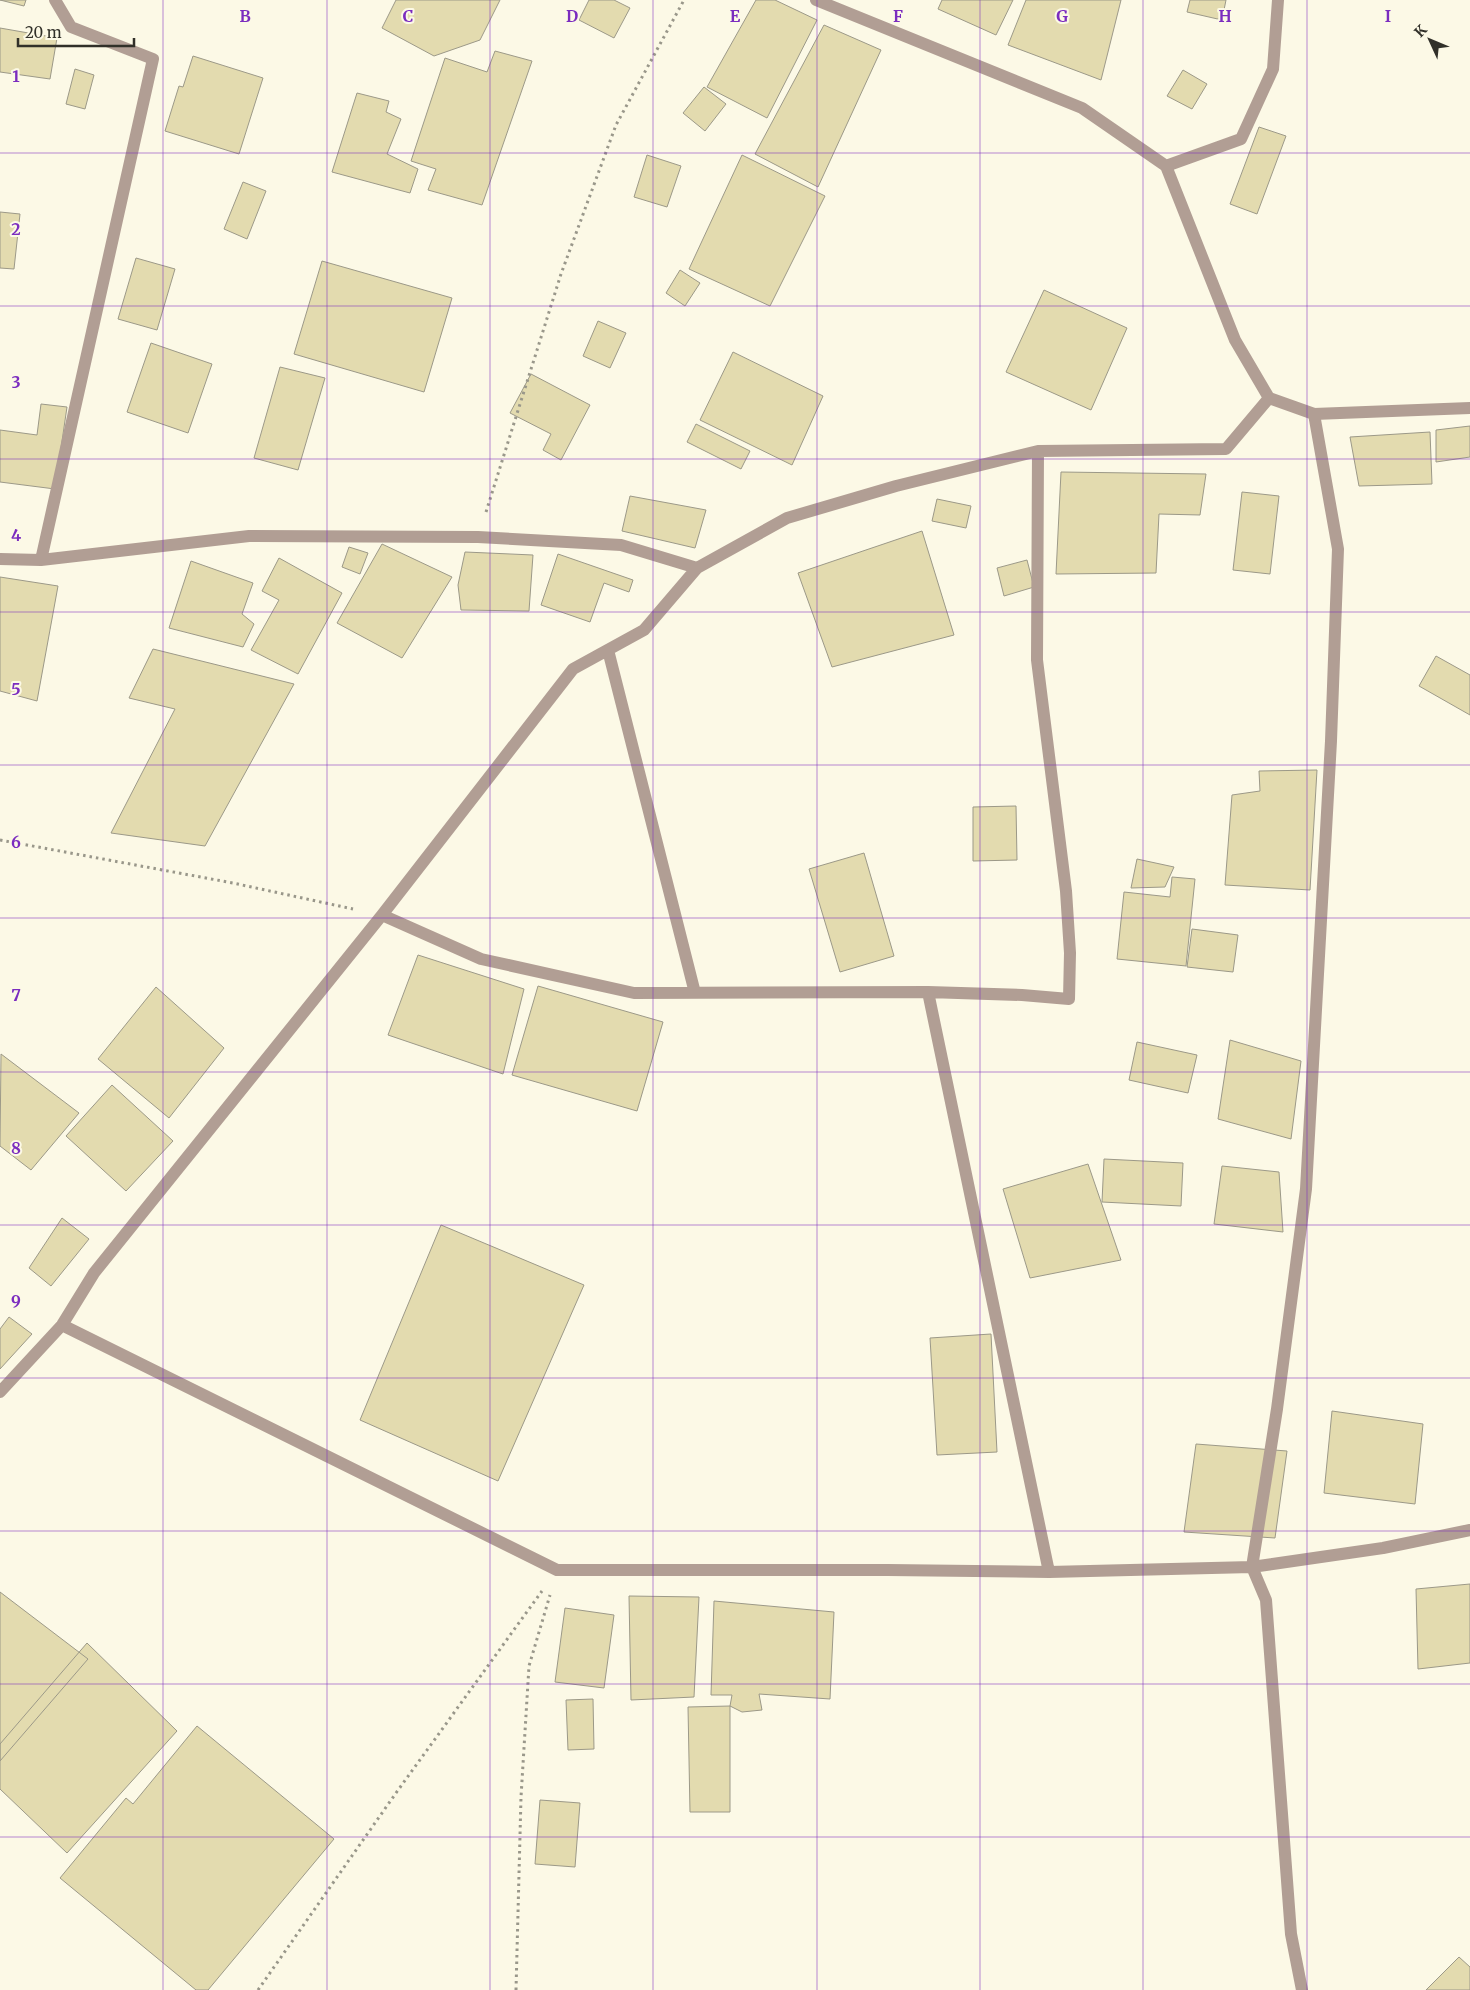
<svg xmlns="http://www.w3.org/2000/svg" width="1470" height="1990" font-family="Merriweather,serif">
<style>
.building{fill:#e3dbaf;stroke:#9c9988}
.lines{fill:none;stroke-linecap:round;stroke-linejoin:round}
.path{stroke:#99978a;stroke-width:3;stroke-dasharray:2.5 4;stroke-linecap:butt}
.street{stroke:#b19e94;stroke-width:12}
.grid{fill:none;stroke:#7b2cbf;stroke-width:1;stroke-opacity:0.55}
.grid-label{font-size:16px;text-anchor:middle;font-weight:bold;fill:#7b2cbf;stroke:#fcf9e6;stroke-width:4;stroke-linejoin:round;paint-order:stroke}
</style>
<rect width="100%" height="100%" fill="#fcf9e6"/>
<path class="building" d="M0,0H26L24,6Z
M396,0H500L480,40L434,56L382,28Z
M589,0H614L630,8L614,38L579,20Z
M756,0H775L817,20L767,118L707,87Z
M942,0H1013L996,35L938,9Z
M1026,0H1121L1101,80L1008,45Z
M1190,0H1226L1222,20L1187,12Z
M824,25L881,50L818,187L755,154Z
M0,28L57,38L50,79L0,72Z
M495,51L532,61L482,205L428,190L436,169L411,161L445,58L487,72Z
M193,56L263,78L239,154L165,131L179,86L183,87Z
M75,69L94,75L85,109L66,104Z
M1183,70L1207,84L1192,109L1167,96Z
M704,87L726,104L705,131L683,113Z
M357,93L389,101L386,112L401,119L387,154L418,169L410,193L332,172Z
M1259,127L1286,136L1257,214L1230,204Z
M647,155L681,166L667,207L634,197Z
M742,155L825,196L770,306L689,269Z
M243,182L266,191L247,239L224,229Z
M0,212L20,214L14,269L0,268Z
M136,258L175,269L157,330L118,319Z
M322,261L452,298L424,392L294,354Z
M680,270L700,283L685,306L666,293Z
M1044,290L1127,328L1091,410L1006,372Z
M598,321L626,333L610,368L583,356Z
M151,343L212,364L188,433L127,412Z
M733,352L823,396L792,465L700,420Z
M280,367L325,378L298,470L254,458Z
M531,374L590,405L561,460L543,450L551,434L510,413Z
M41,404L67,407L55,489L0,482V430L37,435Z
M696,424L750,451L741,469L687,442Z
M1470,426V457L1436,462V430Z
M1430,432L1432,484L1359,486L1350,437Z
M1061,472L1206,474L1200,515L1159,514L1156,573L1056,574Z
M1242,492L1279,496L1270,574L1233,570Z
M630,496L706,510L695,548L622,531Z
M937,499L971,506L966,528L932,521Z
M922,531L954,635L832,667L798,573Z
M382,544L452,577L402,658L337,623Z
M349,547L368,553L360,574L342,567Z
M465,552L533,555L529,611L461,610L458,585Z
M558,554L633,580L629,592L604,583L590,622L541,605Z
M279,558L342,593L298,674L251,650L279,600L262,591Z
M1027,560L1034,587L1004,596L997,568Z
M191,561L253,583L242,614L254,624L243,647L169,628Z
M0,577L58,586L37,701L0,691Z
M153,649L294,684L205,846L111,833L175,709L129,698Z
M1436,656L1470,675V715L1419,686Z
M1317,770L1310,890L1225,885L1232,795L1260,791L1259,771Z
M1016,806L1017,860L973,861V807Z
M864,853L894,956L840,972L809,869Z
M1137,859L1174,867L1165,887L1131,888Z
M1172,877L1195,879L1186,966L1117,959L1124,892L1170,897Z
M1192,929L1238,935L1233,972L1187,967Z
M418,955L524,989L503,1074L388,1035Z
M538,986L663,1022L637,1111L512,1075Z
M156,987L224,1048L169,1118L98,1059Z
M1230,1040L1301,1061L1291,1139L1218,1119Z
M1137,1042L1197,1055L1188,1093L1129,1080Z
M1,1054L79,1113L31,1170L0,1146Z
M112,1085L173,1141L126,1191L66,1136Z
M1104,1159L1183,1163L1181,1206L1102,1202Z
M1088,1164L1121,1260L1030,1278L1003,1189Z
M1222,1166L1279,1172L1283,1232L1214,1224Z
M62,1218L89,1239L51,1286L29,1268Z
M441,1225L584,1285L498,1481L360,1420Z
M9,1317L32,1334L0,1369V1329Z
M991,1334L997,1452L937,1455L930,1338Z
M1332,1411L1423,1424L1415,1504L1324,1493Z
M1196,1444L1287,1451L1275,1538L1184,1532Z
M1470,1584V1663L1418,1669L1416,1589Z
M0,1592L88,1659L0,1761Z
M629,1596L699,1597L694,1697L631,1700Z
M714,1601L834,1612L830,1699L759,1694L762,1710L742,1712L730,1706L732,1695H711Z
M565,1608L614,1615L604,1688L555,1682Z
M87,1643L177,1731L67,1853L0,1789V1744Z
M593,1699L594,1749L568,1750L566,1700Z
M730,1706V1812H690L688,1707Z
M197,1726L334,1839L208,1990H196L60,1878L126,1798L133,1804Z
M540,1800L580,1803L575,1867L535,1864Z
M1459,1957L1470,1967V1990H1426Z"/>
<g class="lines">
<path class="path" d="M486,512L561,274L616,125L684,0
M0,840L233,883L353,909
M258,1990L396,1793L542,1591
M516,1990L521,1797L529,1666L550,1595"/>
<path class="street" d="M816,0L1082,108L1166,166L1235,340L1269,398L1314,414L1470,408
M1166,166L1241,139L1273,69L1278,0
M0,559L41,560L249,536L478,537L621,545L697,568
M41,560L153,59L71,27L55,0
M608,650L695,993
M382,915L481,959L634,993L928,992L1022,995L1069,999L1070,953L1066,891L1037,660L1038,451
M928,992L1049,1572
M62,1325L557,1570H888L1049,1572L1252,1567L1383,1548L1470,1530
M0,1392L62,1325L94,1273L382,915L573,669L644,630L697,568L787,518L896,486L1038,451L1226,449L1269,398
M1302,1990L1291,1934L1266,1600L1252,1567L1277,1409L1306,1189L1331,741L1338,549L1314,414"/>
</g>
<path class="grid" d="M163,0V1990M327,0V1990M490,0V1990M653,0V1990M817,0V1990M980,0V1990M1143,0V1990M1307,0V1990M0,153H1470M0,306H1470M0,459H1470M0,612H1470M0,765H1470M0,918H1470M0,1072H1470M0,1225H1470M0,1378H1470M0,1531H1470M0,1684H1470M0,1837H1470"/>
<g class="grid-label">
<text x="245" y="22">B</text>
<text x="408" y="22">C</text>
<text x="572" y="22">D</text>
<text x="735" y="22">E</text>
<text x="898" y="22">F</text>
<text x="1062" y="22">G</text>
<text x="1225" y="22">H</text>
<text x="1388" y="22">I</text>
<text x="16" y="82">1</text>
<text x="16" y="235">2</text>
<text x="16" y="388">3</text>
<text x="16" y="541">4</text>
<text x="16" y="695">5</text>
<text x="16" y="848">6</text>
<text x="16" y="1001">7</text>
<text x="16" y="1154">8</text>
<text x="16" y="1307">9</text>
</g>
<g transform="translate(1430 40) rotate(314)" stroke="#fcf9e6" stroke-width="4" paint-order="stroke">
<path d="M0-4L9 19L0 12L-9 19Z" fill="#313029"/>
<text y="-8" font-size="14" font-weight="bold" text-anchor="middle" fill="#313029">K</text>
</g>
<path d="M18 38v8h116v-8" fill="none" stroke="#313029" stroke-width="2.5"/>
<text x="25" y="38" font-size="15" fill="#313029" stroke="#fcf9e6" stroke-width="4" paint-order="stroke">20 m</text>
</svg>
